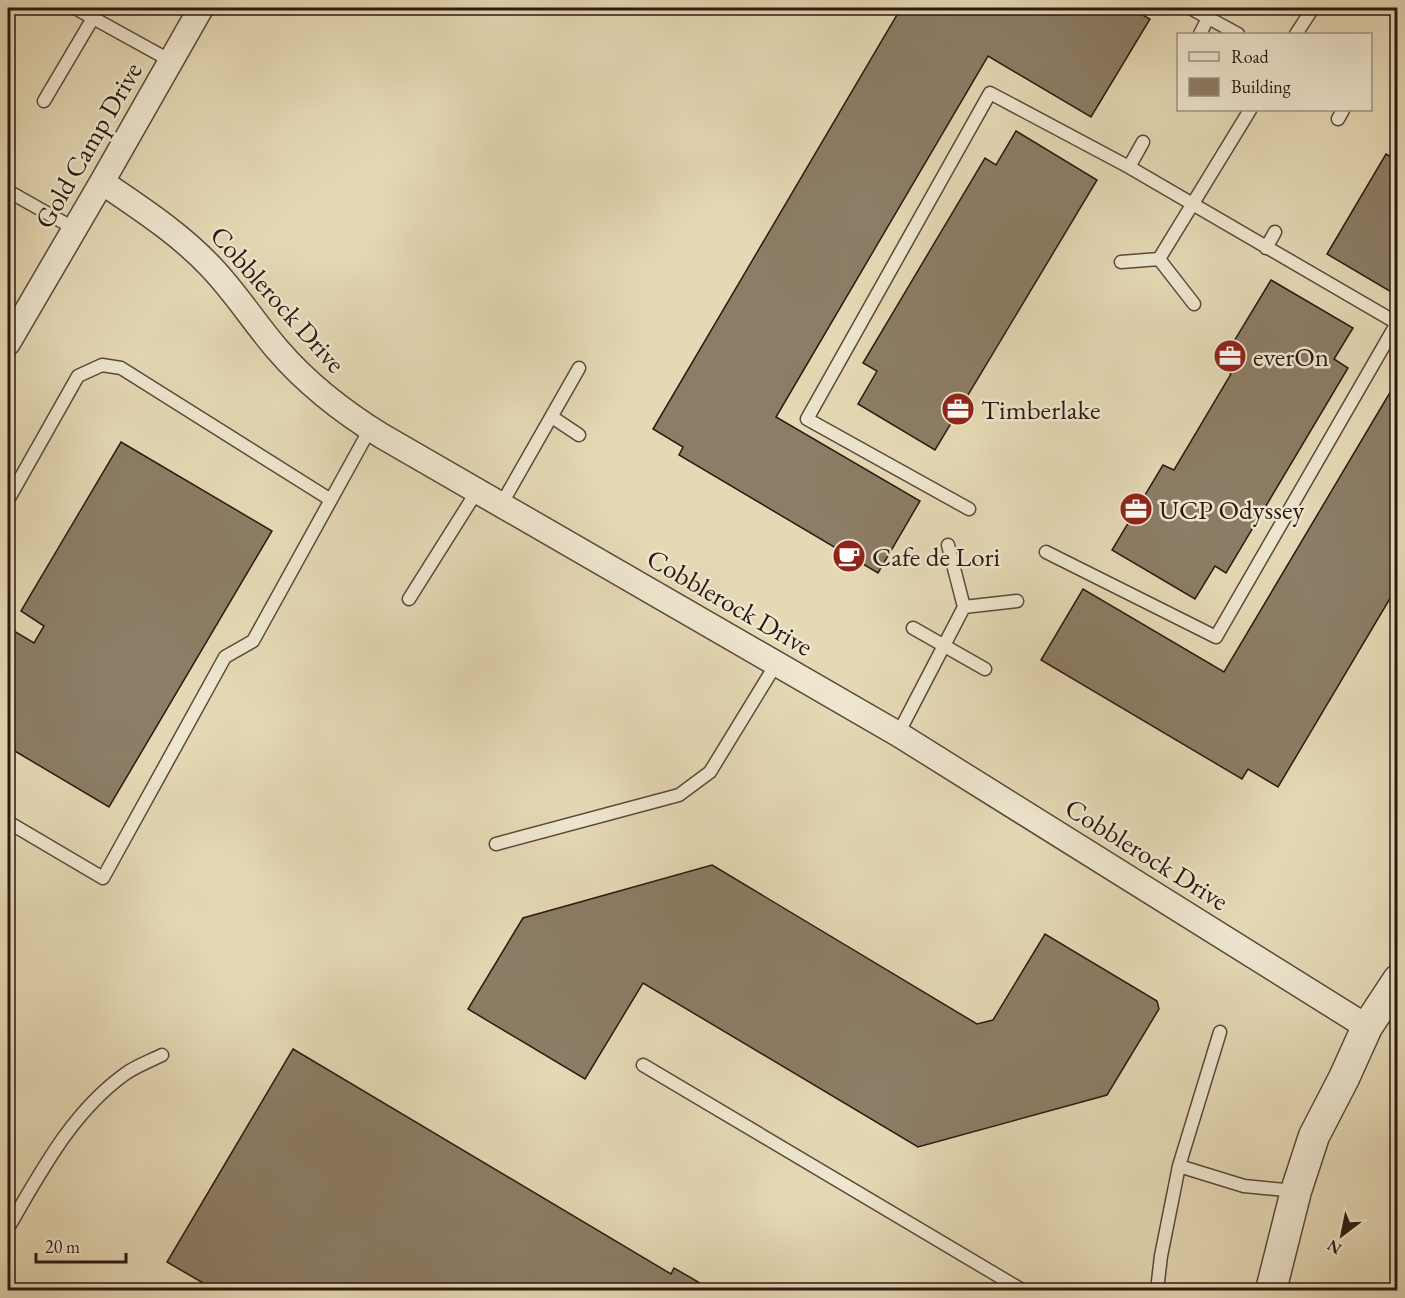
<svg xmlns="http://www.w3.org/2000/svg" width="1405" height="1298" font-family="'EB Garamond',serif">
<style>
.building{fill:#8c7d66;stroke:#2c1911;stroke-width:1.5}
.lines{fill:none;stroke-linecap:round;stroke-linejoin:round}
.service-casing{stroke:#5a493a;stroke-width:15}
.minor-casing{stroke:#5a493a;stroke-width:27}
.tertiary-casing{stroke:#5a493a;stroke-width:33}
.service{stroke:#eee6cf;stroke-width:12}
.minor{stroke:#eee6cf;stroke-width:24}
.tertiary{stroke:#eee6cf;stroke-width:30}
.labels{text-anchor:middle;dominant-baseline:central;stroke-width:5;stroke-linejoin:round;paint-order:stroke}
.street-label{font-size:27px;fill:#2c1911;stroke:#eee6cf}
.poi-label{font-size:27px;fill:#2c1911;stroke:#eee6cf;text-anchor:start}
</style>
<rect width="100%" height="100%" fill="#e5d9b5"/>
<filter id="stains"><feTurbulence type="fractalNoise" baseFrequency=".00333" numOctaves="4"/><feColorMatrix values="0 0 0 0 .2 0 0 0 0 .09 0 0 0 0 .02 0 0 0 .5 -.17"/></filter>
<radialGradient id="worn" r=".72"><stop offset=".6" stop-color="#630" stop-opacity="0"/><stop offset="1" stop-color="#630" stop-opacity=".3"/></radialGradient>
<path class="building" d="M901,8H1130L1150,19L1091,117L988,56L776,417L920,501L878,573L679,455L683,447L653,429Z
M1016,131L1097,180L935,450L858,404L877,371L863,363L985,158L996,165Z
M1386,154L1398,161V296L1327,254Z
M1271,280L1353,328L1334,359L1348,368L1226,573L1215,566L1195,599L1112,550L1163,465L1174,470L1231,374L1219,366Z
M1398,379V585L1278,787L1248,769L1242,779L1041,660L1083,589L1224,672Z
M121,442L272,531L109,807L8,747V630L9,628L34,643L44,626L21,611Z
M712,865L977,1024L993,1020L1045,934L1157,1001L1159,1009L1107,1095L918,1147L643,983L585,1079L468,1009L523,918Z
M293,1049L671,1274L674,1268L712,1290H215L167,1262Z"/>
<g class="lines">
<g class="service-casing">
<path id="service" d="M75,8L171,61
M1190,8L1238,34
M1200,34L1208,18
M1296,34L1313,8
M44,101L93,18
M1338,119L1343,110
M1129,167L1143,142
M8,191L75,229
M1266,248L1275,232
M1159,259L1250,110
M1121,262L1159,259L1194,304
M552,417L579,435
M8,500L78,376L102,365L121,368L331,500
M501,505L579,368
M969,509L807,419L990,93L1129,167L1397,323L1216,637L1046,552
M948,545L964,607L1017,601
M409,599L477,491
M913,628L985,669
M898,734L964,607
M8,822L103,878L225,657L253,641L370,429
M496,844L679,795L710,772L776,664
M643,1065L1022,1290
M1179,1166L1244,1186L1295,1191
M8,1228C41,1172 71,1113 125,1074C136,1066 150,1061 162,1055
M1157,1290L1161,1256L1179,1166L1220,1032"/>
</g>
<g class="minor-casing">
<path id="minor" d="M102,182C140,208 179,233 211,267C235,292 254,322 277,349C307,384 343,412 382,436L898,734L1367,1027
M8,343L102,182L201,8"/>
</g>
<g class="tertiary-casing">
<path id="tertiary" d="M1271,1290L1296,1191L1314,1136L1344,1078L1367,1027L1398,980"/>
</g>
<use href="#service" class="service"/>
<use href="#minor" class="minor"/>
<use href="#tertiary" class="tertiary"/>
</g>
<defs>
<g id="office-disc" transform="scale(1.725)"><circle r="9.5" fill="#8f2418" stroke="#eee6cf"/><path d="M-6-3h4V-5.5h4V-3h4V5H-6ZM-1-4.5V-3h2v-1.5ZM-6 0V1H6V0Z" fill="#fff"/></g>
<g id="cafe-disc" transform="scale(1.725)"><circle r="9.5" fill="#8f2418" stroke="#eee6cf"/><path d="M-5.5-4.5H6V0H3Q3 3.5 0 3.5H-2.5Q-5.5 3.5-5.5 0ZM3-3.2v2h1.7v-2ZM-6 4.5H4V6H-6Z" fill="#fff"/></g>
</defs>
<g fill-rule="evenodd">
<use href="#office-disc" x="1230" y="356"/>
<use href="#office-disc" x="958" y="409"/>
<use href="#office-disc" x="1136" y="509"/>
<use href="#cafe-disc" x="849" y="556"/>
</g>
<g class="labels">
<g class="street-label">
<text transform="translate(88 145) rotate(-60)">Gold Camp Drive</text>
<text transform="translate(278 299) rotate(48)">Cobblerock Drive</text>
<text transform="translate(730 602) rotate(30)">Cobblerock Drive</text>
<text transform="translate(1147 854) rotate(32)">Cobblerock Drive</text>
</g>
<g class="poi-label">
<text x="1253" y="356">everOn</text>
<text x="981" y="409">Timberlake</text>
<text x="1159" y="509">UCP Odyssey</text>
<text x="872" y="556">Cafe de Lori</text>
</g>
</g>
<rect width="1405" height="1298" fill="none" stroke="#e5d9b5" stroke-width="30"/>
<rect x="9" y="9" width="1387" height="1280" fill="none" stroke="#2c1911" stroke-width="3"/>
<rect x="15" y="15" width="1375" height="1268" fill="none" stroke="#2c1911" stroke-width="1.5"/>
<rect x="1177" y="33" width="195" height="78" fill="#eee6cf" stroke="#a09483" stroke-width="1.5"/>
<rect x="1189" y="52" width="30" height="9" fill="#eee6cf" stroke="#a09483" stroke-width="1.5"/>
<text x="1231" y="63" font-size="18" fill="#2c1911">Road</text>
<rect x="1189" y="78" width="30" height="18" fill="#8c7d66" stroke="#a09483" stroke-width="1.5"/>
<text x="1231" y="93" font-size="18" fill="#2c1911">Building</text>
<g transform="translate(1342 1235) rotate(212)" stroke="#eee6cf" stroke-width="4.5" paint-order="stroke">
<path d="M0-4.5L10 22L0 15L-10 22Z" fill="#2c1911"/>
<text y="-9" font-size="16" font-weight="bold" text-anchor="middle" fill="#2c1911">N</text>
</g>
<path d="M36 1253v9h90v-9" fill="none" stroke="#2c1911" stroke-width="3"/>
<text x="45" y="1253" font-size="18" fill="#2c1911" stroke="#eee6cf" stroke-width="4.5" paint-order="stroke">20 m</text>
<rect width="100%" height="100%" filter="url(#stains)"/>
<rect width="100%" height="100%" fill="url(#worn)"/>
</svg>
